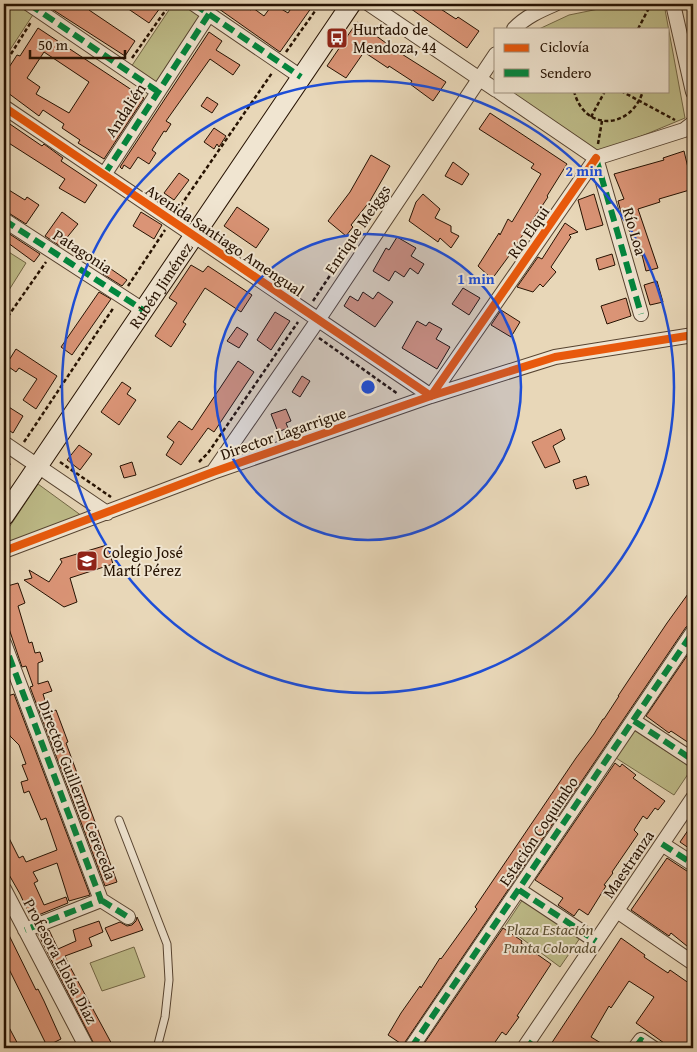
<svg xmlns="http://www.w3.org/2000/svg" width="697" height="1052" font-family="'Gentium Book Plus',serif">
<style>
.green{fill:#bebc89;stroke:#726746}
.building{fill:#da9476;stroke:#261202;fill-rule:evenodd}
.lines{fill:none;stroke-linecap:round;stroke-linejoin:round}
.lane-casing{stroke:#564330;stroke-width:9}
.street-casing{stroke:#564330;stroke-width:16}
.secondary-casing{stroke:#261202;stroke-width:21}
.path{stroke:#261202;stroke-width:2.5;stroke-dasharray:4 2.5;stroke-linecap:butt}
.lane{stroke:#f0e5d1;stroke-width:7}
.street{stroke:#f0e5d1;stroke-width:14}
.secondary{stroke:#f0e5d1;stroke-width:19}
.quiet{stroke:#00873e;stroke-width:6;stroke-dasharray:12 6;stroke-linecap:butt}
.cycleway-casing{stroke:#f0e5d1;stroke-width:11}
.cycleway{stroke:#e8590c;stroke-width:8}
.ring{fill:none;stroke:#1d4ed8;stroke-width:2.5}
.labels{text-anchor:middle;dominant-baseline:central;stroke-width:4;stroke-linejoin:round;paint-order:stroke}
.poi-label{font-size:16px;fill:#261202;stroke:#f0e5d1;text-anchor:start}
.street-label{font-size:16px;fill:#261202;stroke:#f0e5d1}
.park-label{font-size:16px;font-style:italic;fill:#5b4e31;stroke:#f0e5d1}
.centre{fill:#1d4ed8;stroke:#f0e5d1;stroke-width:2.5}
.ring-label{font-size:15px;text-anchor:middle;font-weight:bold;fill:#1d4ed8;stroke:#f0e5d1;stroke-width:4;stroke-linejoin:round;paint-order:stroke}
</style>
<rect width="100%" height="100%" fill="#e8d7b8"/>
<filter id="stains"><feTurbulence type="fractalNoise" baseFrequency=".004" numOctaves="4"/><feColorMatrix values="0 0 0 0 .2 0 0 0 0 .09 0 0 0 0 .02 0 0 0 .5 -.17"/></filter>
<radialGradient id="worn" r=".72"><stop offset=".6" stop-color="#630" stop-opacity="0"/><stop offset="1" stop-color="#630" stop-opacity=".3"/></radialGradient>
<path class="green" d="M4,4H40L4,59Z
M173,4H188L209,18L159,90L129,70Z
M623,4H664L685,118L596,155L502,91H668V29H539L569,15Z
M4,249L26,263L4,298Z
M38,484L82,516L4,544V535Z
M634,730L692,768L674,795L616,758Z
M523,899L580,938L560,967L505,926Z
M134,947L145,977L102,991L90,963Z"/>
<path class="building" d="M44,4H93L89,10L135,41L125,56Z
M121,4H163L149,23Z
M212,4H240L251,10L253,8L264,16L273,4L288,13L294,4H314L280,52Z
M404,4H433L456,19L458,17L479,31L467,48Z
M357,22L397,51L446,82L433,101L410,84L412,81L389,66L388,68L364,52L346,78L327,66Z
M38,28L144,98L104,159L78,143L80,140L62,128L64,124L43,110L39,116L4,90V75L17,55L20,56ZM44,52L89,82L69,113L36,94L40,87L27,78Z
M209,32L222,41L216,50L240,65L233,75L210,59L166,121L171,124L166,132L164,131L152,150L156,153L149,164L138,157L130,169L124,165L122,169L120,167Z
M207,97L218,104L212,113L201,106Z
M490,113L567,164L547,196L548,197L516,245H517L492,279L478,266L499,233L500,235L508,219L512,222L541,174L531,168L534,164L479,129Z
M4,120L42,146L44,144L63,158L61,161L97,185L85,203L59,188L65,179L4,140Z
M214,128L226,136L219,147L217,144L214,149L204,142Z
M684,151L693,189L659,199L660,202L638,209L658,268L646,271L642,255L637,256L632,242H634L623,216H622L618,201L624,199L614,174L664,160L663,158Z
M371,155L390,166L370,201L351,225L353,227L346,236L328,221L350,192Z
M453,162L469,174L462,185L445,176Z
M179,173L189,180L174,200L164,193Z
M4,187L25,200L27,197L39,205L26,224L4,210Z
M423,194L440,209L435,218L451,226V232L459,236L451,248L440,238L438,242L409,221L416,202Z
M594,194L603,225L586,230L578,200Z
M237,207L269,229L256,248L224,226Z
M62,212L78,224L60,246L45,236Z
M141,212L162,225L154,239L133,226Z
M565,223L578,232L569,235L571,237L551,267L556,272L543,287L540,284L533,292L517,287L538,257L542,259Z
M8,233L40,254L34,262L4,240Z
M397,237L416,248L411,256L424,264L418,274L410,268L404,277L395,271L389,281L373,271L386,248L389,250Z
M612,254L615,265L599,270L596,259Z
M191,265L203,272L208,266L252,295L241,312L205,288L183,322L186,324L171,347L155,336L177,303L169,298Z
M108,267L127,280L122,286L103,274Z
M657,281L663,302L650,305L644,285Z
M463,288L480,298L469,315L452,304Z
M99,292L111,299L72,355L61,347Z
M363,292L373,299L378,292L393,302L375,327L344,306L350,296L358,301Z
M626,298L631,316L607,324L601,306Z
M501,310L520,322L511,337L491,325Z
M275,312L290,321L271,350L257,340Z
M417,321L426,326L429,322L442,329L436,339L450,347L437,369L402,348Z
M237,327L248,334L239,348L227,341Z
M16,349L57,376L36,409L23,400L37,379L19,368L16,372L6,365Z
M238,361L254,372L214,432L208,428L181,465L166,455L174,442L167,437L179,421L192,430Z
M302,376L310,381L300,397L292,392Z
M122,382L131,388L127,394L136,400L119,425L101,412Z
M4,404L23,416L13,433L4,427Z
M286,409L291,421L286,423L288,428L278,432L271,414Z
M561,429L565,439L553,446L560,462L545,468L532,442Z
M79,445L92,454L80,470L67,460Z
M132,462L136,475L124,478L120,466Z
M586,476L589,485L576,489L573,480Z
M107,545L113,564L70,578L77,602L64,607L24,580L32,578L29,570L49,582L62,562L60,559Z
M18,583L25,603L18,606L29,643L32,642L35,653L40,652L43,661L38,663V684L48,681L52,691L43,694L49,713L56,710L68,742L66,743L117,882L105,886L30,687L33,686L26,666L22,667L4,614V587Z
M693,587V623L686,627L403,1045L388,1035L401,1013L420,986L421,988L440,958L441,959L477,909L475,907L576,758L594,734L603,719H604L619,696H618L628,681L667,623Z
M693,647V736L689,743L671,731L669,733L646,716Z
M14,694L90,895L69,901L57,863L33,872L38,881L34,883L44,905L66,897L68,903L31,918L20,894L4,866V828L19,858L23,856L26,862L57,850L46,818L41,820L29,791L24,793L21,782L28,780L22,765L26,764L19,745L10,736L4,719L7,718L4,707V697Z
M615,763L620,767L622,764L636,775L633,778L665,801L658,810L655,808L647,819L643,816L634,830L638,834L612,872L613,873L604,885L606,886L588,915L579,909L574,916L558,905L563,898L535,880Z
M693,823V851L680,842Z
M667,858L693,875V951L671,933L669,936L631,910Z
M137,917L143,930L111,941L105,928L120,922L127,926L132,925L136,921Z
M99,921L103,932L89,938L92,946L65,956L68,963L114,1048H96L38,934L49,930L58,949L76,941L73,930Z
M4,925L36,990L38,989L44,1001L61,1039L47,1046L4,959Z
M503,928L522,941L521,943L551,964L517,1016L519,1017L506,1035L502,1032L491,1048H421Z
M621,938L645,955L644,957L668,973L670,970L693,986V1048H671L636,1023L654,997L629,981L611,1008L609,1006L591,1037L609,1048H557L551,1044Z
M4,1018L20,1048H7L4,1042Z"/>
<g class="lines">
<g class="lane-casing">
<path id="lane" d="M119,820L167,944L169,980L165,1017L157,1048"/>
</g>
<g class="street-casing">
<path id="street" d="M29,4L157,91
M194,4L301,77
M369,4L496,90
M673,4L693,92
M514,29C525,17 541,10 555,4
M498,91L596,158
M4,107L431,396L596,158
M596,158L641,314
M596,158L684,130L693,123
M104,175L209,14
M4,220L143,310
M4,443L107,513
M213,472L318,320L496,54
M4,551L213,472L431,396L555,357L693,335
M4,643L101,900L25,930
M634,721L693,760
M662,844L693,864
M4,889L87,1048
M519,890L596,941
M101,900L128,917
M617,911L693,963
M411,1048L693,632
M524,1048L693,798
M635,1048L641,1040L653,1048"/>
</g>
<g class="secondary-casing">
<g id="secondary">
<path id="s1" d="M4,516L351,4"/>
</g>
</g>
<path class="path" d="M4,16L13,4
M638,29L651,4
M286,52L320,4
M132,58L170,4
M4,65L31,22
M574,91C584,132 631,130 643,91
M621,91L675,120
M591,117L605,91
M598,144L602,121
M177,211L272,73
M128,286L165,230
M313,301L335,268
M4,322L46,262
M319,338L398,394
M24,442L114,307
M60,462L111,497
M199,462L208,453L298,322
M4,472L10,463"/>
<use href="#lane" class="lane"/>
<use href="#street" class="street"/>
<use href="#secondary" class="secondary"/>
<path class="quiet" d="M29,4L157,91
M194,4L301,77
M553,4H554
M596,158L641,314
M104,175L209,14
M4,220L143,310
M9,656L101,900L25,930
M634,721L693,760
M662,844L693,864
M519,890L596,941
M101,900L128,917
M528,1042L536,1048
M411,1048L693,632
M635,1048L641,1040L653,1048"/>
<g class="cycleway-casing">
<path id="cycleway" d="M4,107L431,396L596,158
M4,551L213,472L431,396L555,357L693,335"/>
</g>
<use href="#cycleway" class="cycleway"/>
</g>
<circle cx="368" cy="387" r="153" fill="#1d4ed8" fill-opacity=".12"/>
<g class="ring">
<circle cx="368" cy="387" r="153"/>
<circle cx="368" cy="387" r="306"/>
</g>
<defs>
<g id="bus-square" transform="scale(1.125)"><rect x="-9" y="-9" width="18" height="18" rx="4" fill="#8f2418" stroke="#f0e5d1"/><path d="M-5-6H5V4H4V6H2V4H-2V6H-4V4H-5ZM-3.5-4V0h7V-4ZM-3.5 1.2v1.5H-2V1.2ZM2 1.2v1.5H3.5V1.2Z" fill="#fff"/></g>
<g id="school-square" transform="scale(1.125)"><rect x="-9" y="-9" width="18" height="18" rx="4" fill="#8f2418" stroke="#f0e5d1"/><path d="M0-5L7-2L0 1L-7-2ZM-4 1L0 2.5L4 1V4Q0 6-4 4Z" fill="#fff"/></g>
</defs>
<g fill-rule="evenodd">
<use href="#bus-square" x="337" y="38"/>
<use href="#school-square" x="87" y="561"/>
</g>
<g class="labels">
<g class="poi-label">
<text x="353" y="29">Hurtado de<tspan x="353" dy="18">Mendoza, 44</tspan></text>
<text x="103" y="552">Colegio José<tspan x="103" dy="18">Martí Pérez</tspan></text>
</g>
<g class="street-label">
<text transform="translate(125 110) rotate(-57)">Andalién</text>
<text transform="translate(357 229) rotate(-56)">Enrique Meiggs</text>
<text transform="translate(635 231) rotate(74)">Río Loa</text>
<text transform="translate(528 232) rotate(-55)">Río Elqui</text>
<text transform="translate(225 240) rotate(34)">Avenida Santiago Amengual</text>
<text transform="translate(83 251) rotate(33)">Patagonia</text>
<text stroke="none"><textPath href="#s1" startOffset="279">Rubén Jiménez</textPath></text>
<text transform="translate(283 433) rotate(-19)">Director Lagarrigue</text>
<text transform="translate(78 790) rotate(69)">Director Guillermo Cereceda</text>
<text transform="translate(538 831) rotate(-56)">Estación Coquimbo</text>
<text transform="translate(628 864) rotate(-56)">Maestranza</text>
<text transform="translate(61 961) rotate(62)">Profesora Eloísa Díaz</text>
</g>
<g class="park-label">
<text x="550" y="929">Plaza Estación<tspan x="550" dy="18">Punta Colorada</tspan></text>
</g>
</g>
<circle cx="368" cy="387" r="8" class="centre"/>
<g class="ring-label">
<text x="584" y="176">2 min</text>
<text x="476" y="284">1 min</text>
</g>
<rect width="697" height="1052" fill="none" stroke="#e8d7b8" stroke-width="20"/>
<rect x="5" y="5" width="687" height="1042" fill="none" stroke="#261202" stroke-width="2.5"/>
<rect x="10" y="10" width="677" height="1032" fill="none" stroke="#261202"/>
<rect x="494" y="28" width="175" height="65" fill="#f0e5d1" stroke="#9f917e"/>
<rect x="504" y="44" width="25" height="8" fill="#e8590c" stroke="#9f917e"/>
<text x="540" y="52" font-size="15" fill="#261202">Ciclovía</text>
<rect x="504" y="69" width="25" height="8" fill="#00873e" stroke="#9f917e"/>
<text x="540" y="78" font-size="15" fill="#261202">Sendero</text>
<path d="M30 50v8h95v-8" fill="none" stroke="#261202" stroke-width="2.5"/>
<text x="38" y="50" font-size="15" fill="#261202" stroke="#f0e5d1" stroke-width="4" paint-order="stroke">50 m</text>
<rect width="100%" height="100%" filter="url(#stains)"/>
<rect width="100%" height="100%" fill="url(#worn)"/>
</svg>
